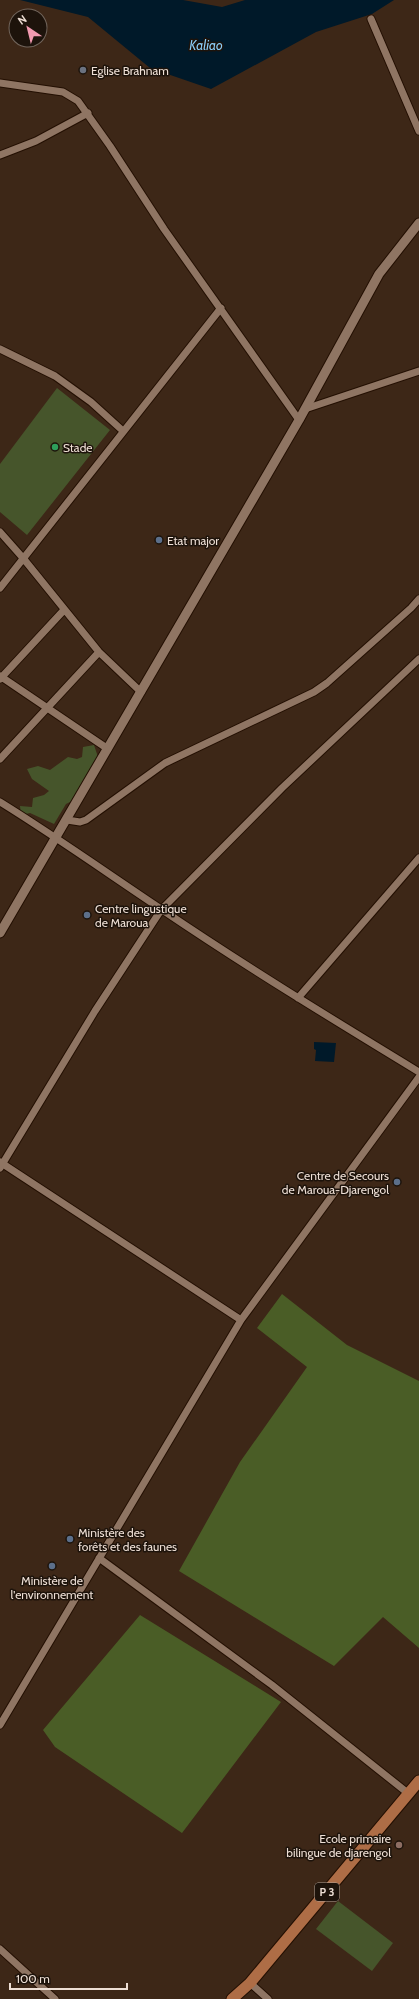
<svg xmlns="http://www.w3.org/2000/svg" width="419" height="1999" font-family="Cabin,sans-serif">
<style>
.green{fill:#46552b}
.forest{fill:#4a5d26}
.water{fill:#001929}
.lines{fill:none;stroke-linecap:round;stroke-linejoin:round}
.minor-casing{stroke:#230f02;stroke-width:9}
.tertiary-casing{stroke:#230f02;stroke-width:11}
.primary-casing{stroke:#230f02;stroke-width:13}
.minor{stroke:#8f7563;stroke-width:7}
.tertiary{stroke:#8f7563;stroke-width:9}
.primary{stroke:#ae6d46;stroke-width:11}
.worship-dot{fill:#6b7280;stroke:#1d130b;stroke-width:1.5}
.leisure-dot{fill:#2e9e5b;stroke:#1d130b;stroke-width:1.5}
.service-dot{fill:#5c6f8a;stroke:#1d130b;stroke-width:1.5}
.education-dot{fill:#8d6e63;stroke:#1d130b;stroke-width:1.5}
.labels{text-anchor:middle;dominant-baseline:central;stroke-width:3;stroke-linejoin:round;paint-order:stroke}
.shield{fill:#1d130b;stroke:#afa298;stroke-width:1}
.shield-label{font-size:11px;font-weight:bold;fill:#eedfd5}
.poi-label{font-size:12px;fill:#eedfd5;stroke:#1d130b;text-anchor:start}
.water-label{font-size:13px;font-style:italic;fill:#8bcdf8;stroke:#1d130b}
</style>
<rect width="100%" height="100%" fill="#3d2717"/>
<path class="green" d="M57,388L110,430L27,535L0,512V464Z
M94,745L100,763L80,797L66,804L54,824L30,813L21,815L20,806L32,807L33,798L44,795L49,791L32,779L27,769L38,766L50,770L68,757L77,759L82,757L83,747Z
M338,1901L393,1943L372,1971L316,1929Z"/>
<path class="forest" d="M282,1294L347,1345L419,1381V1648L383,1617L334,1666L179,1571L240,1462L307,1367L257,1328Z
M140,1615L281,1702L182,1833L55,1747L43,1730Z"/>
<path class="water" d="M20,0H183L222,7L245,0H394L372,14L316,32L211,89L150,68L88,17Z
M314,1042L336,1043L334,1062L315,1061L316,1050L314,1049Z"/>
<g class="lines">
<g class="minor-casing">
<path id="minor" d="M371,19L419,131
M0,83L63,92L78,101L110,146L164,229L299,420
M0,155L36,141L88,113
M0,349L55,376L91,402L123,431
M305,409L419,371
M0,532L23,558L99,652L141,692
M0,588L221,308
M0,676L108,749
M0,679L64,610
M0,759L99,652
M0,802C55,836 107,873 161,909C245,966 332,1019 419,1072
M67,820L80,822L86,820L165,763L314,692L327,683L411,608L419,599
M298,998L419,858
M0,1162L241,1320
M0,1168L95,1011L161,910L282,788L419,659
M99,1558L272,1685L409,1794
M0,1725L241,1320L419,1077
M0,1949L55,1999
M250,1983L268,1999"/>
</g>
<g class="tertiary-casing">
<path id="tertiary" d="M0,933L299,420L379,274L419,223"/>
</g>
<g class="primary-casing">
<path id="primary" d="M232,1999L250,1983L419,1781"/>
</g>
<use href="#minor" class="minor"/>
<use href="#tertiary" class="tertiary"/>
<use href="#primary" class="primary"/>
</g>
<circle class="worship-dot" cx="83" cy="70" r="4"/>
<circle class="leisure-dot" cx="55" cy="447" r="4"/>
<g class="service-dot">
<circle cx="159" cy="540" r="4"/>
<circle cx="87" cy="915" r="4"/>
<circle cx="397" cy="1182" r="4"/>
<circle cx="70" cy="1539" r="4"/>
<circle cx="52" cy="1566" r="4"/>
</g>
<circle class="education-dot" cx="399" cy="1845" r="4"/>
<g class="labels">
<rect class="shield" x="315" y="1883" width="24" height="18" rx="3"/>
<g class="shield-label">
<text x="327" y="1892">P 3</text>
</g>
<g class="poi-label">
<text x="91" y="70">Eglise Brahnam</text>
<text x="63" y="447">Stade</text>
<text x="167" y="540">Etat major</text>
<text x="95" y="908">Centre lingustique<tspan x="95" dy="14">de Maroua</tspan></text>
<text x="389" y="1175" text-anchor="end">Centre de Secours<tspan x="389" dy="14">de Maroua-Djarengol</tspan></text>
<text x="78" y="1532">Ministère des<tspan x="78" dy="14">forêts et des faunes</tspan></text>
<text x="52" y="1580" text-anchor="middle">Ministère de<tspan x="52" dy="14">l'environnement</tspan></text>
<text x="391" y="1838" text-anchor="end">Ecole primaire<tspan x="391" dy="14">bilingue de djarengol</tspan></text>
</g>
<g class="water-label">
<text x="206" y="45">Kaliao</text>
</g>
</g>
<g transform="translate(28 28) rotate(325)"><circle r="19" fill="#1d130b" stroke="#71655c"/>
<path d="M0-3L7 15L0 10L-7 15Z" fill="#f29ab0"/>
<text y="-6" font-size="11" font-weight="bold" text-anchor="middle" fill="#eedfd5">N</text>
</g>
<path d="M10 1983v6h117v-6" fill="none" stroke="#eedfd5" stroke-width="2"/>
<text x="16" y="1983" font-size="12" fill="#eedfd5" stroke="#1d130b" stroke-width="3" paint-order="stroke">100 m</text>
</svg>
